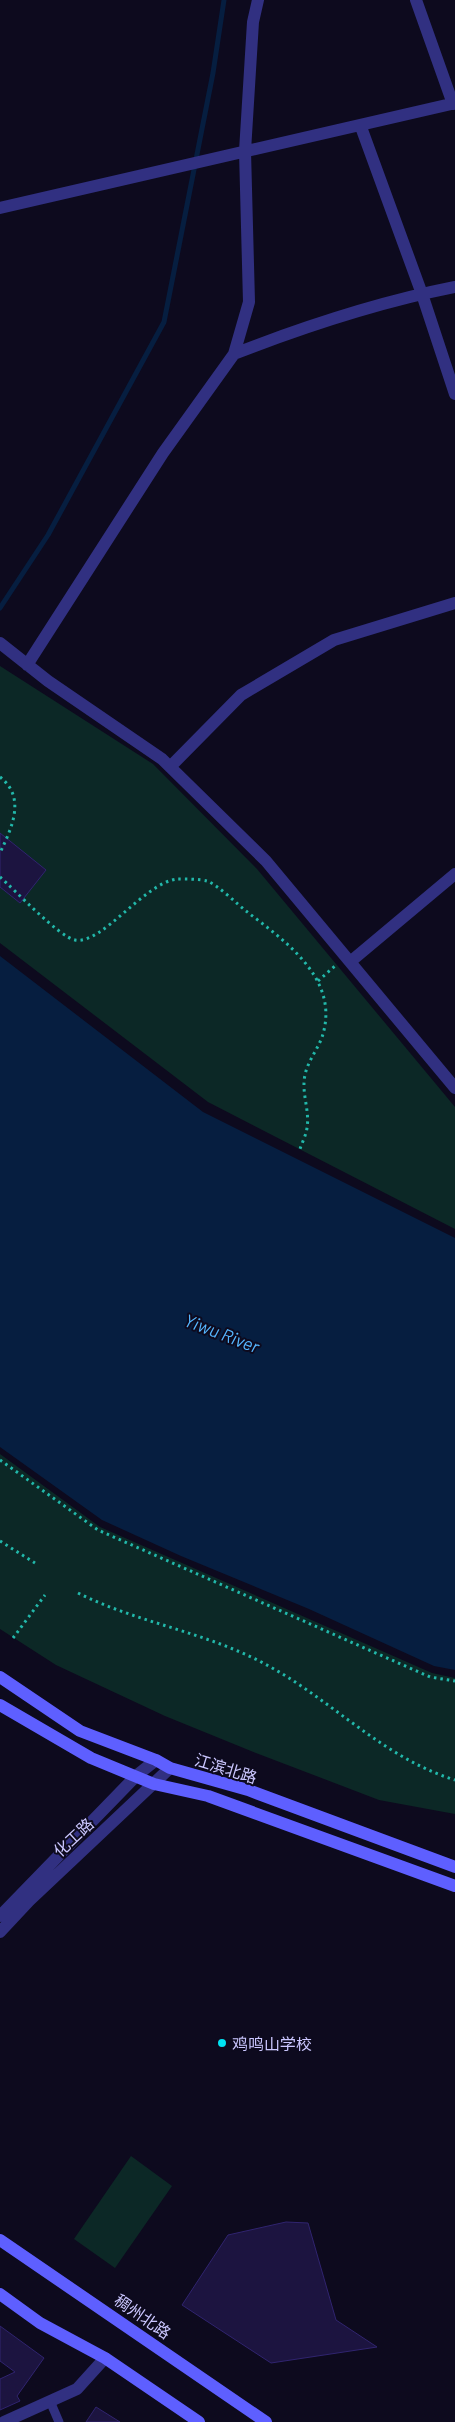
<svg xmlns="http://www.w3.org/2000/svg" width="455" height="2422" font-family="Barlow,'Noto Sans SC',sans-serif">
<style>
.green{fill:#0c2826}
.water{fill:#061e40}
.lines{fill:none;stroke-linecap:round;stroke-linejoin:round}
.stream{stroke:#061e40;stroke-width:5}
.building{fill:#1c1440;stroke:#30246f}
.path{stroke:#22b8aa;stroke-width:3;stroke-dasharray:2.5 4;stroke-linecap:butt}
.service{stroke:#313081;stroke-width:9}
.minor{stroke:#313081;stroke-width:12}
.tertiary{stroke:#313081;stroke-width:12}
.secondary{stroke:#5e5fff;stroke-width:12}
.poi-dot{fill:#00e2f2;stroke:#0d0a1e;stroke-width:2}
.labels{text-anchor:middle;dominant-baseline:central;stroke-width:4;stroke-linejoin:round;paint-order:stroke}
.street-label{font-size:16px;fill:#cbc7ff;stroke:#0d0a1e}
.poi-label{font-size:16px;fill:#cbc7ff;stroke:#0d0a1e;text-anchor:start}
.water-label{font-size:18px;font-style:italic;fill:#55b6ff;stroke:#0d0a1e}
</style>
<rect width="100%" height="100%" fill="#0d0a1e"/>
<path class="green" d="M0,666L153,764L257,869L455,1107V1229L208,1102L0,943Z
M0,1454L100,1527L432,1673L455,1678V1814L379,1800L251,1751L165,1716L56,1665L0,1629Z
M131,2156L172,2186L115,2268L74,2239Z"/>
<path class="water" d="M0,956L203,1112L455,1238V1670L434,1666L309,1609L181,1556L102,1520L0,1447Z"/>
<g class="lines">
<path class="stream" d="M0,608L48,535L164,322L213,73L224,0"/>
</g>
<path class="building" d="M0,833L46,870L20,903L0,887Z
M286,2222L308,2223L336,2320L377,2347L271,2363L182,2305L228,2235Z
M0,2326L44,2358L17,2396L20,2401L0,2410V2379L15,2372L0,2361Z
M96,2407L120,2422H86Z"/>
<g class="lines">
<path class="path" d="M0,777C27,798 11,829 0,853
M0,877C14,889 59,937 75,940C102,945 144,883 177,879C185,879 200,879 207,881C218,885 237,904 246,911C285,941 339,978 323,1034C319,1048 308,1060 305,1075C301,1093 310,1110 307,1128C306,1135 302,1143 300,1149
M318,981L336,965
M0,1460L98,1530L430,1677L455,1681
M0,1541L35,1563
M78,1593C138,1623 206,1632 265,1664C331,1699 383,1758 455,1780
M13,1638L45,1595"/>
<path class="service" d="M50,2401L59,2422"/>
<path class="minor" d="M416,0L453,104
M361,127L422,294L455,394
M0,208L455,103
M234,354C306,326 379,302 455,287
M0,643L48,681L162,759L266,861L455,1088
M27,665L163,453L234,354L249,302L245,151L253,22L258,0
M170,767L241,695L334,640L455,603
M350,962L455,874
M4,2422L77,2389L105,2358"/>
<path class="tertiary" d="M0,1916L136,1776L156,1760
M0,1932L29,1901L170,1768"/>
<path class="secondary" d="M0,1677L80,1731L156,1760L170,1768L248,1790L455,1867
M0,1705L91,1758L154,1784L208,1796L455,1886
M0,2240L266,2422
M0,2294L40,2323L105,2358L199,2422"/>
</g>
<circle class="poi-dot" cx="222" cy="2043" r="5"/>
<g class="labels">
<g class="street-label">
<text transform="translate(226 1768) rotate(17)">江滨北路</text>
<text transform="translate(73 1837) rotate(-43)">化工路</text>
<text transform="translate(143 2316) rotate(35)">稠州北路</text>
</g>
<g class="poi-label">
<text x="232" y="2043">鸡鸣山学校</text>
</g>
<g class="water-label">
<text transform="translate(222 1333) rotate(21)">Yiwu River</text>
</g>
</g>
</svg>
